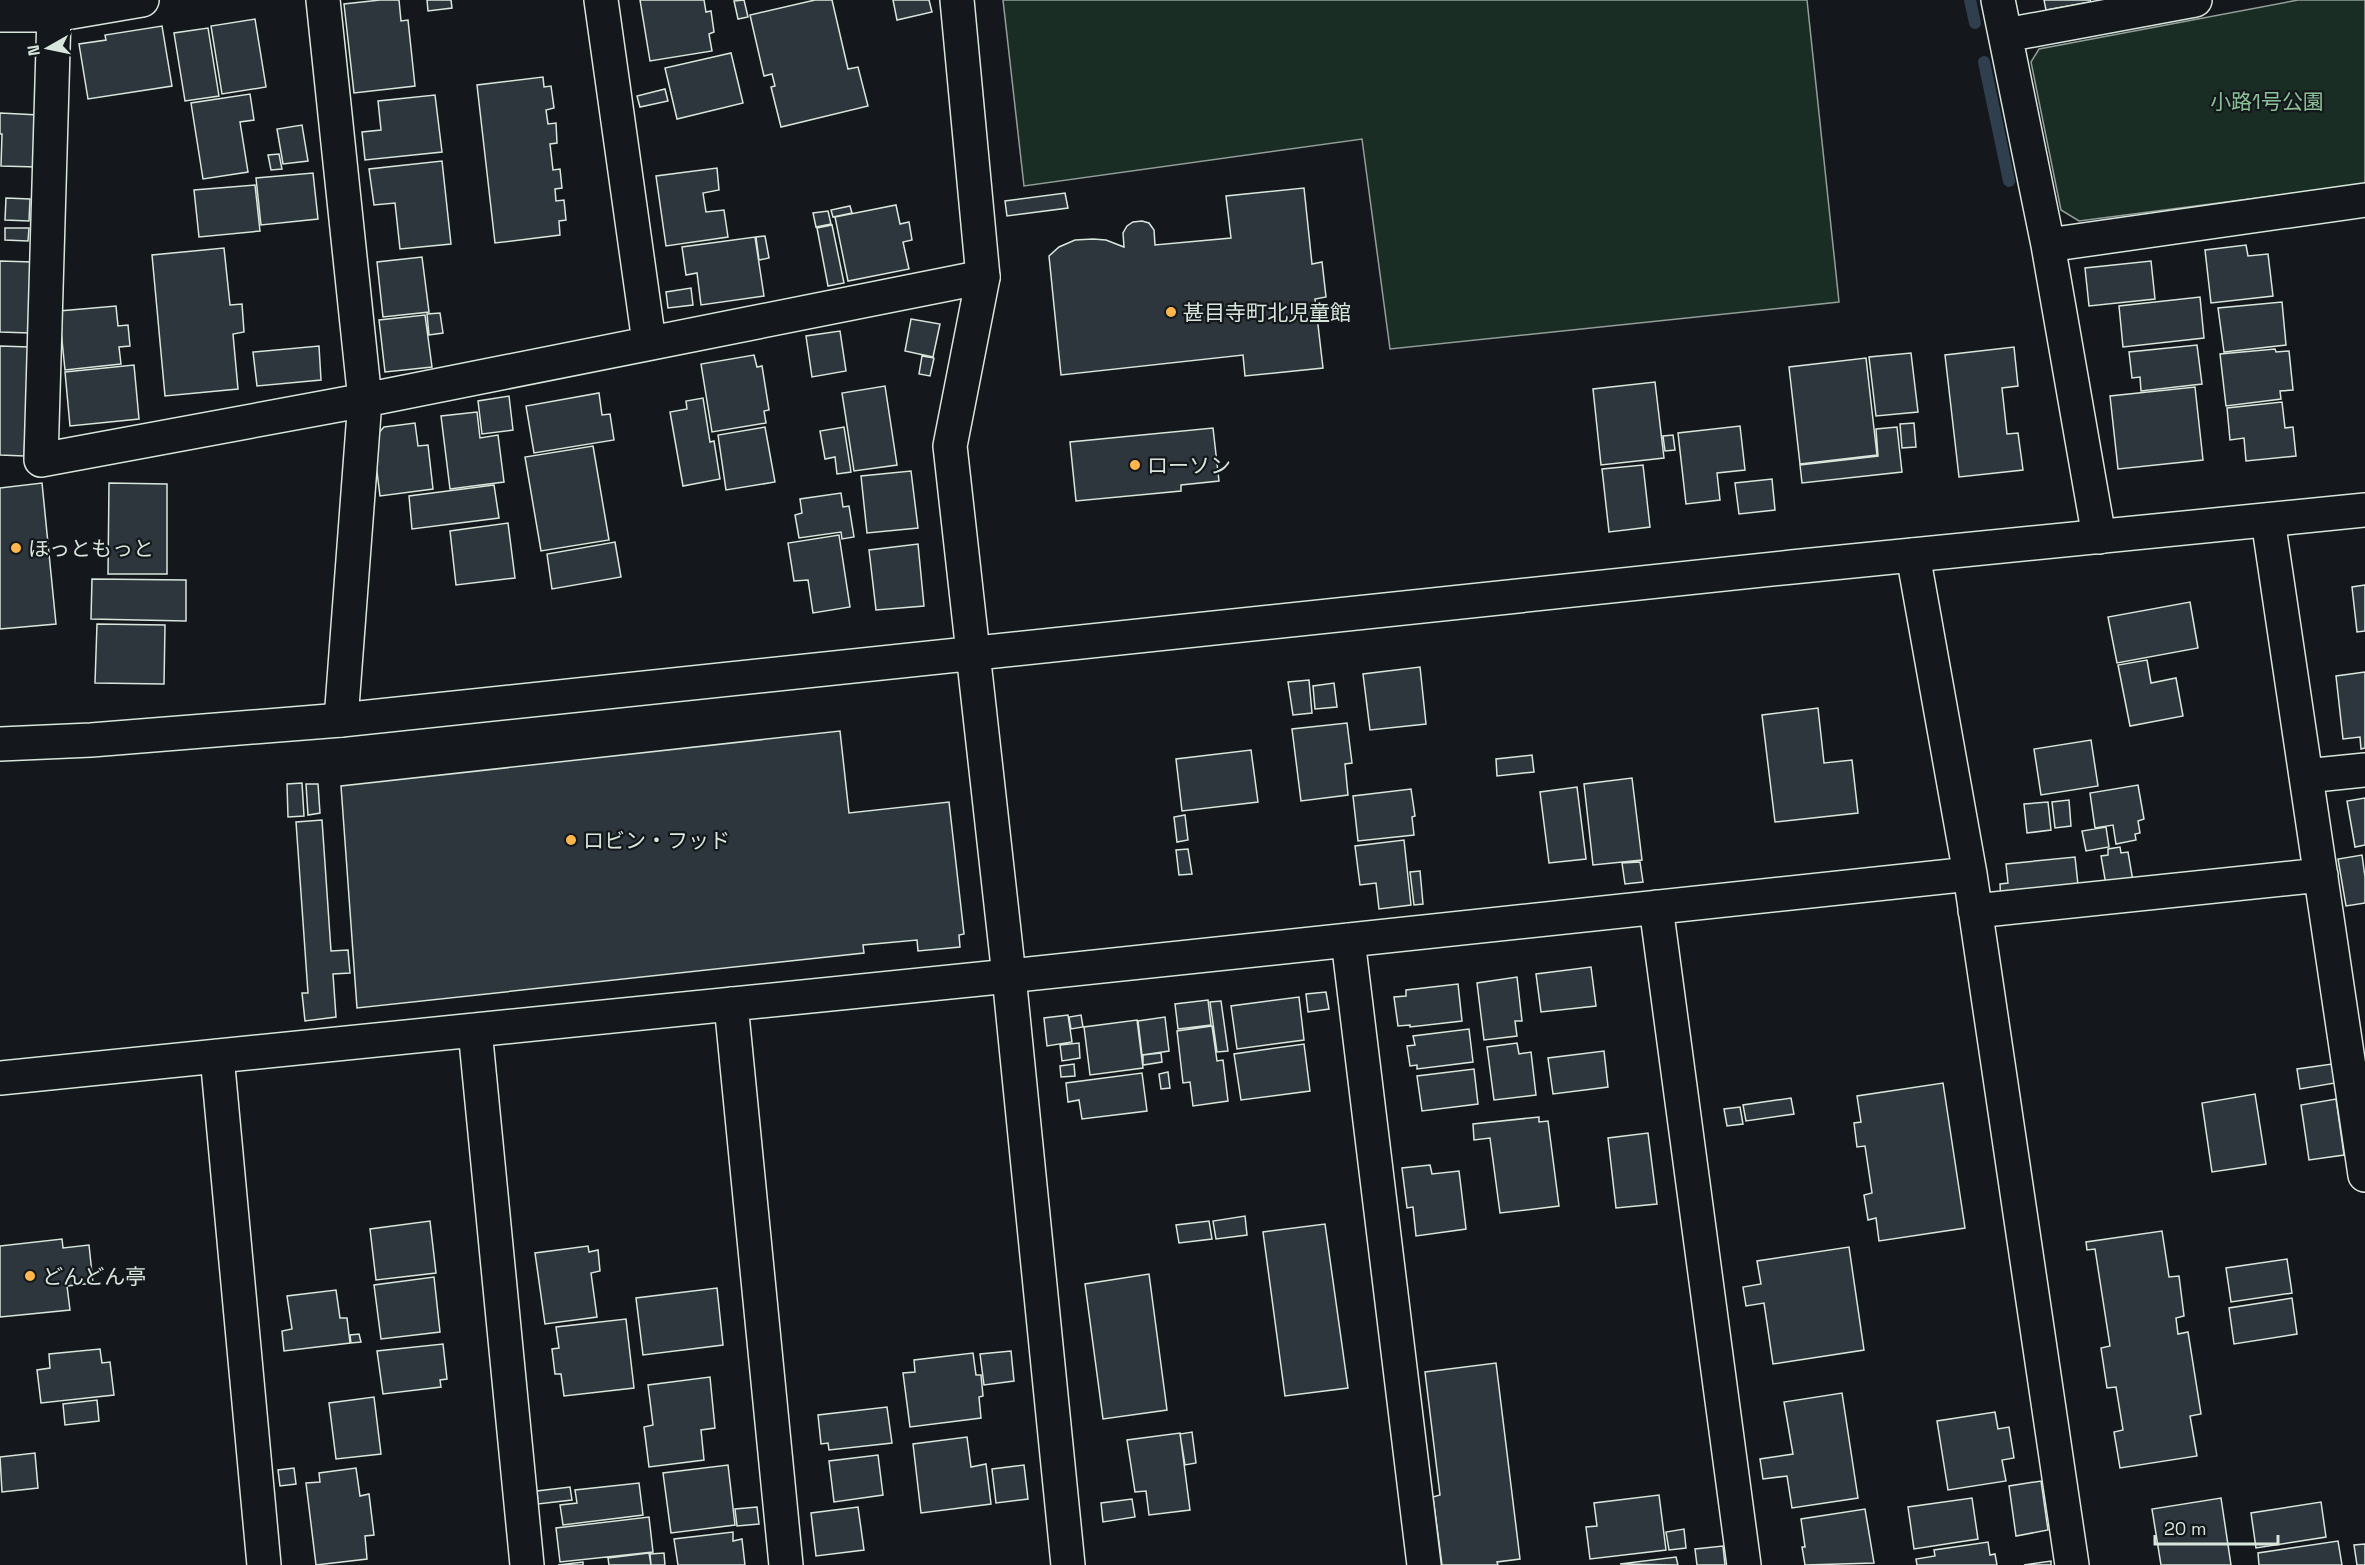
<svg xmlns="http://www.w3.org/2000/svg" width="2365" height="1565" font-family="'Space Grotesk','Noto Sans JP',sans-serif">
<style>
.green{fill:#1a2d24;stroke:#939e99;stroke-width:1.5}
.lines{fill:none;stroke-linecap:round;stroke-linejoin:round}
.stream{stroke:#2f3f4d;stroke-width:12}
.building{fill:#2c363c;stroke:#d8e6dc;stroke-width:1.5}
.street-casing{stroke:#d8e6dc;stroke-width:36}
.secondary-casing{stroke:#d8e6dc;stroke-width:36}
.street{stroke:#14181c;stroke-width:33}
.secondary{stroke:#14181c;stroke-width:33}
.poi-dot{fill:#ffb74d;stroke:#14181c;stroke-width:2}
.labels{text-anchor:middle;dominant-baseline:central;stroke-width:4.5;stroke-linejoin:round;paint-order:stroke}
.park-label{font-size:21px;fill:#8ac095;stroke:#14181c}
.poi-label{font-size:21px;fill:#d8e6dc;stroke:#14181c;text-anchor:start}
</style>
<rect width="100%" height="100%" fill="#14181c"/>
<path class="green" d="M1003,0H1807L1839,302L1390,349L1362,139L1024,186Z
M2298,0H2365V184L2079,221L2061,210L2031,62L2039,49Z"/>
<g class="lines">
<path class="stream" d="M1970,0L1975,23
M1984,62L2009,181"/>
</g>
<path class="building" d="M380,0H399L401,21L408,20L415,86L354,93L344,4Z
M427,0H451L452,8L428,11Z
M640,0H704L706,12L711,11L714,32L709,34L712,51L650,61Z
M744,0L748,17L738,19L734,1Z
M815,0H832L848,69L858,67L868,106L781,127L771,87L775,86L772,74L764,76L750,15Z
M893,0H929L932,12L897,20Z
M2044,0H2090L2091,2L2046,10Z
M255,19L266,87L222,94L211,26Z
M162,26L172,86L88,99L79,44L106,40L105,35Z
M208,28L219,96L185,101L174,33Z
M731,53L743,103L677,119L665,68Z
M543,77L544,87L551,86L554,108L546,110L548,124L556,123L557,143L550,144L553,170L560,169L562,188L555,189L556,201L564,200L566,220L559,221L560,235L495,243L477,85Z
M665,89L668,101L640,107L637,96Z
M250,94L254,120L240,122L248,172L203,179L191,103Z
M435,95L442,152L365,160L362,132L381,130L378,101Z
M0,113L39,115L37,167L1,166L2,134H0Z
M302,125L308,161L283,164L277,129Z
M279,154L282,169L271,170L268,155Z
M442,161L451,244L400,249L395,203L374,205L369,169Z
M717,168L719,190L703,193L706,212L724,210L728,237L666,246L656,176Z
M313,173L318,219L261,225L256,178Z
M255,185L260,231L199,237L194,190Z
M1304,188L1312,264L1322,262L1326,297L1315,299L1323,368L1245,376L1243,355L1061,375L1049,256L1059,247L1075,240L1093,239L1106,240L1124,247L1123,233L1127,226L1133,222L1142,221L1149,223L1154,230L1155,245L1231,238L1226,196Z
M1065,193L1068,208L1007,216L1005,201Z
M6,198L30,199L29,221L5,220Z
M896,205L900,224L909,222L912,240L903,242L909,269L848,281L835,217Z
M850,206L852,213L833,217L831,210Z
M828,211L831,224L816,227L813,213Z
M832,225L844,283L828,286L817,228Z
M5,228H29L28,241L5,240Z
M765,236L769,258L759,260L756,237Z
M755,237L764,296L701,305L697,273L686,275L682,247Z
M2246,245L2248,256L2268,254L2273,296L2211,303L2205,250Z
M224,248L230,305L242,304L244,332L233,334L238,389L165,396L152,255Z
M422,257L429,312L383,317L377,262Z
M0,261L33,262L30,333L0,332Z
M2151,261L2155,299L2089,306L2085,268Z
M691,288L693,305L668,308L666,292Z
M2200,297L2204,338L2123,347L2119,306Z
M2282,302L2286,345L2224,352L2218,308Z
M116,306L118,326L128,325L130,346L119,347L121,364L65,370L59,311Z
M440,313L443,333L429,335L427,314Z
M425,315L432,367L385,372L379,320Z
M911,319L940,324L933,357L905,351Z
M840,331L846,371L812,377L806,336Z
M2197,345L2202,384L2141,391L2140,377L2132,378L2129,352Z
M0,346L29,347L24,456L0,455Z
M319,346L321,380L257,386L253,352Z
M2014,347L2018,386L2002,388L2007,434L2018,433L2023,470L1959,477L1945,355Z
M2275,349L2276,352L2289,351L2293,390L2280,391L2281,399L2226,406L2220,354Z
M1911,353L1918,412L1876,416L1869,357Z
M754,355L757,367L762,366L769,410L764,411L766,423L712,432L701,364Z
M922,356L934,358L930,376L919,374Z
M1866,358L1877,455L1800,464L1789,367Z
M134,365L139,419L70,426L65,372Z
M1655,382L1664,458L1601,465L1593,389Z
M885,386L897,465L854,471L842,393Z
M2195,387L2203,460L2118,469L2110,396Z
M599,393L602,415L610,414L614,440L534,453L526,406Z
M509,396L513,430L482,434L478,401Z
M703,398L710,442L714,441L720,479L683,486L670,412L687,409L686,401Z
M2282,402L2285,428L2293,427L2296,456L2246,461L2244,438L2230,440L2227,408Z
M477,412L480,438L498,435L504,482L450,489L441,416Z
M415,423L418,446L428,445L433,489L380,496L373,439L384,427Z
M1914,423L1916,447L1902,448L1900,424Z
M1740,426L1745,470L1717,473L1720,500L1686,504L1678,433Z
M765,427L775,482L726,490L718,435Z
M844,427L851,472L837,474L835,457L825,459L820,431Z
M1897,427L1902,472L1802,483L1800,465L1878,456L1876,429Z
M1213,428L1219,481L1181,485V491L1076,501L1070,442Z
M1673,435L1675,450L1665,451L1663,436Z
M593,446L609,540L541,551L525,457Z
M1643,465L1650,527L1609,532L1602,469Z
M911,471L918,528L867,533L861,476Z
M1772,479L1775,510L1739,514L1735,483Z
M42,483L56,624L0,629V488Z
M109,483L167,484V574H108Z
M494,485L499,518L412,529L409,496Z
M841,493L843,507L849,506L854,537L842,539L841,532L799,538L795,515L802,513L800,499Z
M508,523L515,578L456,585L450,531Z
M839,535L850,607L813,613L808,580L794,581L788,543Z
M615,542L621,577L552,589L547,554Z
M918,544L924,606L876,610L869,550Z
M92,579L186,580V621L91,619Z
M2365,585V631L2357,632L2352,587Z
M2190,602L2198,648L2117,663L2108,617Z
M97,624L165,625L164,684L95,683Z
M2147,660L2151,683L2176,678L2183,716L2130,726L2118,665Z
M1420,667L1426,724L1370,730L1363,674Z
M2365,672V748L2361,749L2360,737L2343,739L2336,676Z
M1309,680L1312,713L1293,715L1288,682Z
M1334,683L1337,707L1315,709L1313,686Z
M1818,708L1824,763L1852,760L1858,813L1775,822L1762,715Z
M1347,723L1352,763L1345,764L1348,795L1301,801L1292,729Z
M840,731L849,813L949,802L964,934L959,935L960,947L918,951L917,940L863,945L864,953L357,1008L341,786Z
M2091,740L2098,786L2041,795L2034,749Z
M1251,750L1258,802L1182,811L1176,759Z
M1532,755L1534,772L1497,776L1496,759Z
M1632,778L1642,860L1593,865L1584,784Z
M302,783L304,816L288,817L287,784Z
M306,784H318L320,813L308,815Z
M2138,785L2144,819L2138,821L2140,833L2135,834L2136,840L2116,844L2113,825L2095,828L2090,793Z
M1577,787L1586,859L1549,863L1540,792Z
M1411,789L1415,816L1412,817L1414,835L1358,841L1353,796Z
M2365,798V845L2355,847L2347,801Z
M2069,800L2071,826L2055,828L2052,802Z
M2048,802L2051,830L2027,833L2024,804Z
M1185,815L1188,840L1177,842L1174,817Z
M322,820L331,951L348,950L350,973L333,974L336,1017L305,1021L302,993H308L296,822Z
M2106,827L2109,847L2086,851L2082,831Z
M1404,840L1411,905L1379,909L1376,883L1360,885L1355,846Z
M2120,847L2121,853L2128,852L2134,887L2107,891L2101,856L2108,855V849Z
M1188,849L1192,874L1179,875L1176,850Z
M2362,855L2365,877V903L2346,906L2338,859Z
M2075,857L2079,894L2001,902L2000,884L2008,883L2006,864Z
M1640,862L1643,882L1625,884L1622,863Z
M1420,871L1423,904L1414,905L1410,872Z
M1591,967L1596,1006L1541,1012L1536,974Z
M1517,977L1522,1021H1515L1517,1036L1484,1040L1477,983Z
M1458,984L1462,1021L1410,1027V1025L1398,1026L1394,997L1406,996V990Z
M1326,992L1329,1009L1308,1012L1306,994Z
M1299,997L1304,1040L1237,1049L1231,1006Z
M1208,1000L1211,1025L1178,1029L1175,1004Z
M1221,1001L1228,1051L1217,1052L1210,1002Z
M1068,1015L1072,1042L1047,1046L1044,1018Z
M1081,1015L1083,1027L1071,1029L1069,1017Z
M1165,1017L1169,1051L1142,1055L1138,1021Z
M1137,1020L1143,1068L1090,1075L1084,1027Z
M1212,1026L1217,1061L1223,1060L1228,1101L1193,1106L1190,1082L1183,1083L1177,1031Z
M1469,1029L1473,1062L1417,1069V1065L1410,1066L1407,1046L1415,1045L1413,1036Z
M1079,1043L1080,1058L1062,1061L1060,1045Z
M1517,1043L1519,1054L1531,1052L1536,1095L1494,1100L1487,1047Z
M1304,1044L1310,1091L1241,1100L1234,1054Z
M1604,1051L1608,1087L1553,1094L1548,1058Z
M1161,1053L1162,1062L1143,1065V1055Z
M1074,1064L1075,1076L1061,1077L1060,1066Z
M2332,1064L2335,1083L2300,1089L2297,1069Z
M1474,1069L1478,1104L1422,1111L1417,1076Z
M1168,1072L1170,1088L1161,1089L1159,1074Z
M1142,1073L1147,1111L1082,1119L1079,1100L1068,1102L1066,1083Z
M1943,1083L1965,1228L1879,1241L1876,1218L1868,1220L1864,1195L1872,1193L1865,1146L1857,1147L1854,1123L1861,1122L1857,1096Z
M2255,1094L2266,1164L2212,1172L2202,1103Z
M1791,1098L1794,1114L1746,1121L1743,1105Z
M2336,1099L2344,1155L2309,1160L2301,1105Z
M1740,1107L1743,1124L1727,1126L1724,1109Z
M1539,1117V1122L1548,1121L1559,1206L1500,1213L1490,1138L1474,1140L1473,1124Z
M1648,1133L1657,1204L1616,1208L1608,1138Z
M1430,1165L1432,1174L1459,1171L1466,1229L1416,1236L1413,1207L1407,1208L1402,1168Z
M1245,1216L1247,1235L1216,1239L1213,1221Z
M430,1221L436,1273L376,1280L370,1229Z
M1209,1221L1212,1239L1179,1243L1176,1225Z
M1325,1224L1348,1388L1285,1396L1263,1232Z
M2162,1231L2169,1277L2179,1276L2184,1316L2176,1318L2178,1334L2188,1332L2201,1414L2190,1416L2197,1456L2120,1468L2114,1432L2123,1430L2116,1387L2107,1388L2101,1348L2110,1346L2095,1249L2087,1250L2086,1242Z
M62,1239L63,1248L89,1245L93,1283L67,1286L70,1310L0,1317V1246Z
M588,1246L589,1252L598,1250L600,1271L591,1273L597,1317L545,1324L535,1253Z
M1849,1247L1864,1350L1773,1364L1764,1303L1746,1306L1743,1287L1761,1284L1757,1261Z
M2287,1259L2292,1293L2231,1302L2226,1268Z
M1149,1274L1167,1410L1103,1419L1085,1284Z
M434,1277L440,1332L381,1339L374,1285Z
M717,1288L723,1345L643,1355L636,1298Z
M336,1290L340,1318H347L350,1343L284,1351L282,1331L292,1329L287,1296Z
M2292,1298L2297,1334L2234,1344L2229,1308Z
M626,1319L634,1388L564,1396L561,1374H555L552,1349L559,1348L556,1327Z
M359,1334L361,1342L351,1343L350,1335Z
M443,1344L447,1379L440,1380L441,1387L383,1394L377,1351Z
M100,1349L102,1363L110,1362L114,1395L41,1403L37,1370L50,1368L49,1354Z
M1011,1351L1014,1381L984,1385L980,1354Z
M973,1353L976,1375H981L983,1396L979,1397L981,1418L910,1427L903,1373L915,1372L914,1360Z
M1496,1363L1520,1559L1497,1562L1498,1565H1442L1433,1497L1440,1495L1425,1372Z
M710,1377L715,1428L701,1430L704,1460L649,1467L644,1427L653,1425L648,1385Z
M1842,1393L1858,1498L1792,1508L1787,1476L1763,1479L1760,1459L1793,1454L1784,1402Z
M374,1397L381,1454L336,1459L329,1403Z
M97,1400L99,1421L65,1425L63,1404Z
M887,1407L892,1443L829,1450L828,1443L821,1444L818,1415Z
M1995,1412L1998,1429L2009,1427L2014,1458L2002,1460L2006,1481L1948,1490L1937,1421Z
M1192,1432L1196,1463L1185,1465L1180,1434Z
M1180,1433L1190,1510L1149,1515L1146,1491L1135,1492L1127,1440Z
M967,1437L971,1467L986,1464L991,1504L921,1513L913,1444Z
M35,1453L38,1488L2,1492L0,1457Z
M878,1455L883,1495L834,1502L829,1461Z
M728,1465L735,1525L671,1533L663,1473Z
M1024,1465L1028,1499L996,1503L992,1469Z
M294,1468L296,1484L280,1486L278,1470Z
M356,1468L360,1496L369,1494L374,1535L365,1536L367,1559L316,1565L306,1483L320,1482L319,1473Z
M2041,1481L2048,1530L2016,1536L2009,1486Z
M639,1483L643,1515L563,1525L560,1505L577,1503L575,1490Z
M570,1487L572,1500L538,1504L537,1491Z
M1659,1495L1666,1550L1590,1559L1586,1527L1597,1526L1594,1503Z
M1972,1498L1978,1539L1914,1549L1908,1507Z
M2221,1498L2231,1565H2161L2152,1509Z
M1132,1499L1135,1517L1103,1522L1101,1503Z
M2321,1502L2326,1537L2256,1548L2251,1513Z
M757,1507L759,1524L737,1526L735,1509Z
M858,1507L864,1550L816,1556L811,1513Z
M1865,1509L1874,1563L1805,1565L1802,1547H1805L1801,1519Z
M649,1517L653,1552L560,1562L556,1528Z
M1684,1529L1686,1548L1669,1550L1666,1532Z
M733,1532V1541L742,1539L745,1565H678L674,1539Z
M2338,1541L2342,1565H2259L2258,1553Z
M1988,1542L1990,1555L1995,1554L1997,1565H1917L1916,1559L1935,1556L1934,1550Z
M2365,1544V1565H2357L2354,1545Z
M1723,1546L1725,1565H1697L1695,1549Z
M649,1553L651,1565H609L608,1558Z
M664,1553L665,1565H651L650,1554Z
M1676,1557L1678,1565L1620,1564Z
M2051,1561V1565H2024Z
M583,1562V1565H558Z"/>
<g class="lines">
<g class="street-casing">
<path id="street" d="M323,0L365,400L341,720
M601,0L649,342
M1998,0L2048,245L2099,537
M0,15H54L142,0
M54,15L41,460L365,400L983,277
M2006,35L2195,0
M2048,245L2365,200
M2268,520L2365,1175
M1913,555L1970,874L2072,1565
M2306,776L2365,770
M1656,907L1744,1565
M1975,911L2321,875
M1348,940L1424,1565
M731,1004L786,1565
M475,1030L527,1565
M217,1056L264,1565
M0,1078L1009,976L1970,874"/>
</g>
<g class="secondary-casing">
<path id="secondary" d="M957,0L983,277L950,446L1009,976L1068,1565
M0,744L91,740L341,720L1792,567L2365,510"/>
</g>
<use href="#street" class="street"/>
<use href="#secondary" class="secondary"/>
</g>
<g class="poi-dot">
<circle cx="1171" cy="312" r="6"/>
<circle cx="1135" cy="465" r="6"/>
<circle cx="16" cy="548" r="6"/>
<circle cx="571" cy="840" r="6"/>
<circle cx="30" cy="1276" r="6"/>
</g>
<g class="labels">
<g class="park-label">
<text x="2267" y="101">小路1号公園</text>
</g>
<g class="poi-label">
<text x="1183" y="312">甚目寺町北児童館</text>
<text x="1147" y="465">ローソン</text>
<text x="28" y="548">ほっともっと</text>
<text x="583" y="840">ロビン・フッド</text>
<text x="42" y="1276">どんどん亭</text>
</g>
</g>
<g transform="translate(48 48) rotate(261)" stroke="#14181c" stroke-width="4.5" paint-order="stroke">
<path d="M0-4.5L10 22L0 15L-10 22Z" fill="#d8e6dc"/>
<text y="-9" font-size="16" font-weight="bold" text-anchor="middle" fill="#d8e6dc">N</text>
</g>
<path d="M2155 1535v9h123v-9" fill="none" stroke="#d8e6dc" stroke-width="3"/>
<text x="2164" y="1535" font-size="18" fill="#d8e6dc" stroke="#14181c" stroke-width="4.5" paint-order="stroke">20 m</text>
</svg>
